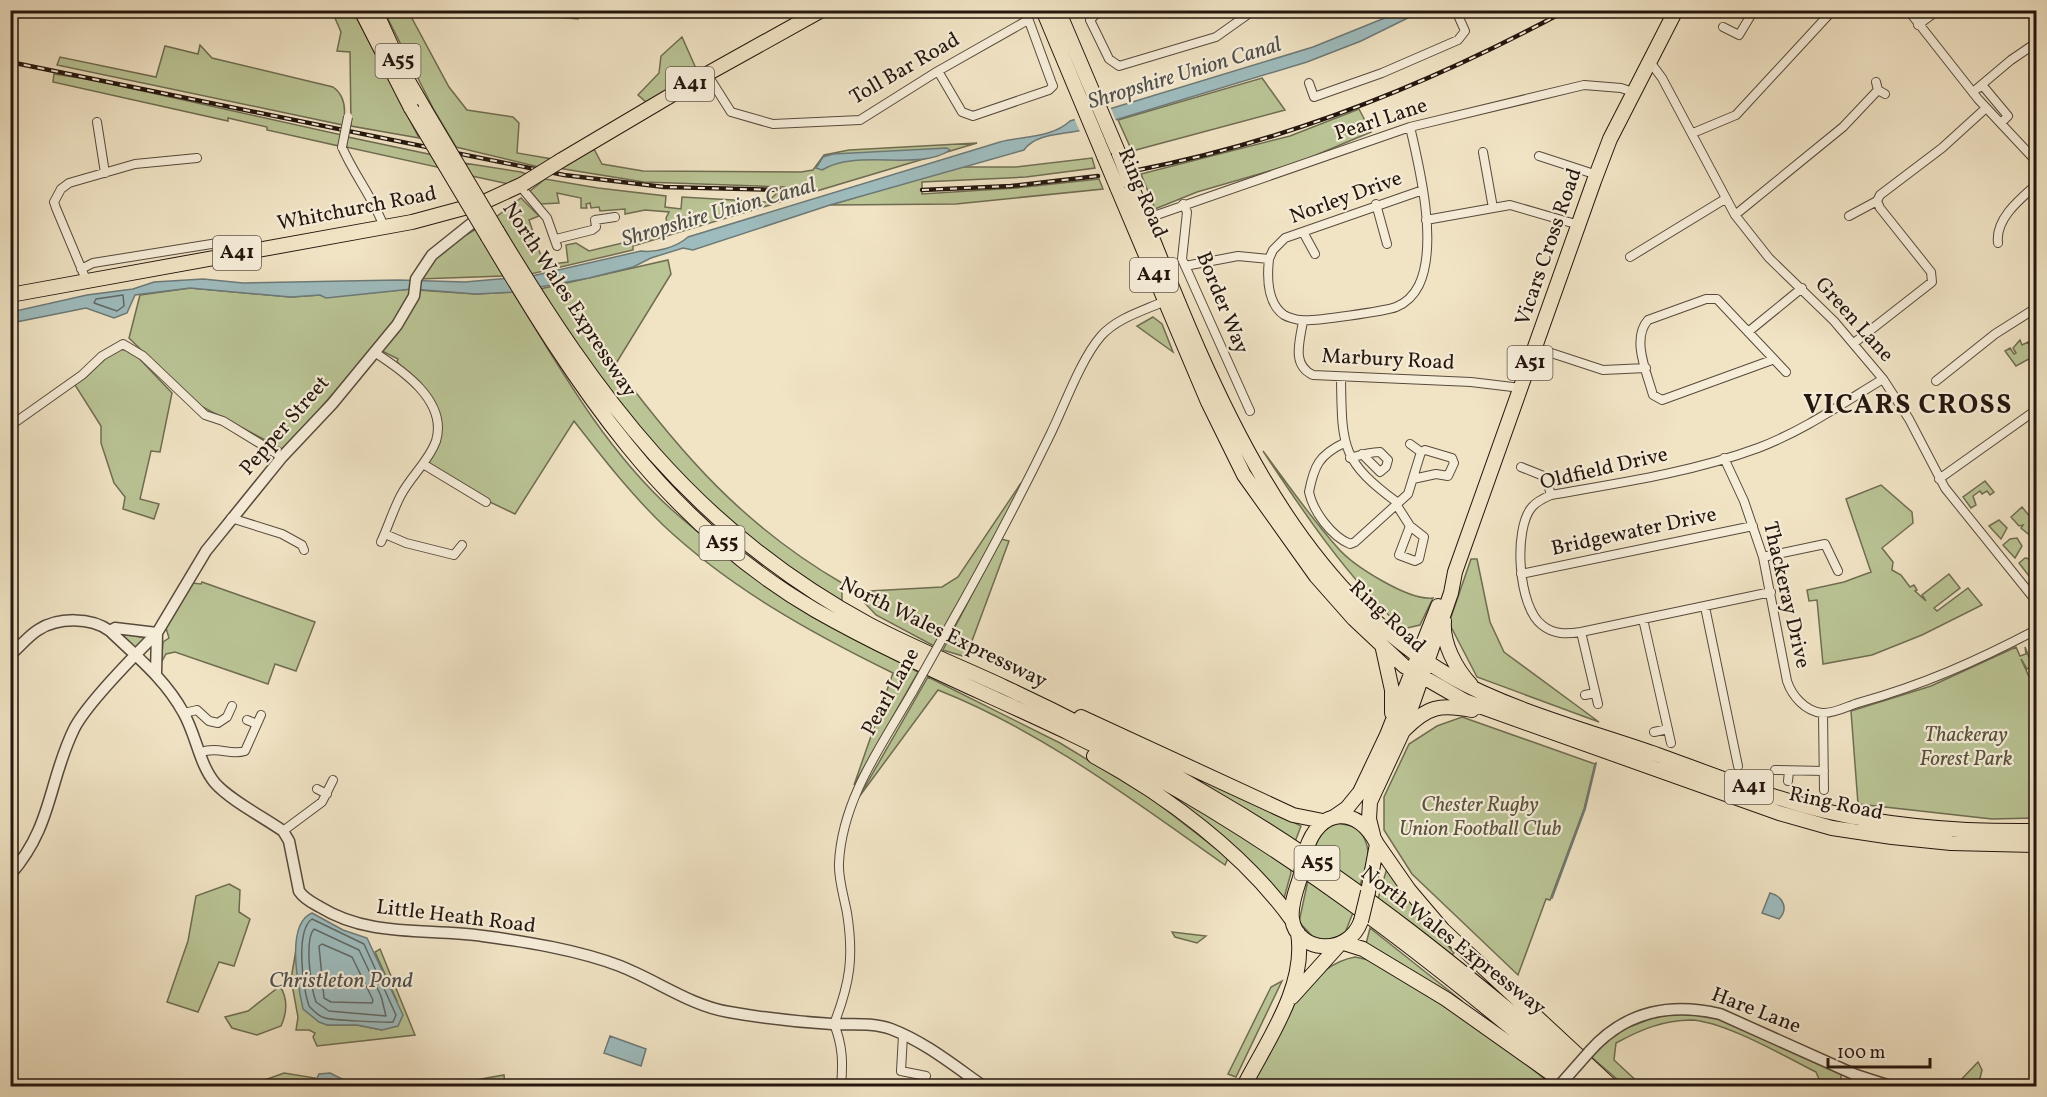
<svg xmlns="http://www.w3.org/2000/svg" width="2047" height="1097" font-family="Vollkorn,serif">
<style>
.green{fill:#bac495;stroke:#6f6d52;stroke-width:1.5}
.water{fill:#9ebcbe;stroke:#6d7a78;stroke-width:1.5}
.pier{fill:#f1e4c5}
.lines{fill:none;stroke-linecap:round;stroke-linejoin:round}
.shore{stroke:#616966;stroke-width:1.5}
.stream{stroke:#6d7a78;stroke-width:2}
.minor-casing{stroke:#574a3c;stroke-width:10}
.tertiary-casing{stroke:#574a3c;stroke-width:13}
.trunk-casing{stroke:#24160e;stroke-width:16}
.minor{stroke:#f6edd9;stroke-width:8}
.tertiary{stroke:#f6edd9;stroke-width:10}
.trunk{stroke:#f1e4c5;stroke-width:14}
.rail-casing{stroke:#24160e;stroke-width:4.5}
.rail{stroke:#f6edd9;stroke-width:2;stroke-dasharray:7;stroke-linecap:butt}
.minor-bridge-casing{stroke:#574a3c;stroke-width:10;stroke-linecap:butt}
.tertiary-bridge-casing{stroke:#574a3c;stroke-width:13;stroke-linecap:butt}
.trunk-bridge-casing{stroke:#24160e;stroke-width:16;stroke-linecap:butt}
.minor-bridge{stroke:#f6edd9;stroke-width:8}
.tertiary-bridge{stroke:#f6edd9;stroke-width:10}
.trunk-bridge{stroke:#f1e4c5;stroke-width:14}
.labels{text-anchor:middle;dominant-baseline:central;stroke-width:4.5;stroke-linejoin:round;paint-order:stroke}
.shield{fill:#f6edd9;stroke:#63564b;stroke-width:1.5}
.shield-label{font-size:20px;font-weight:bold;fill:#24160e}
.street-label{font-size:21px;fill:#24160e;stroke:#f6edd9}
.park-label{font-size:21px;font-style:italic;fill:#58533d;stroke:#f6edd9}
.water-label{font-size:22px;font-style:italic;fill:#4f504c;stroke:#f6edd9}
.district-label{font-size:27px;font-weight:bold;letter-spacing:1.5px;fill:#24160e;stroke:#f6edd9}
</style>
<rect width="100%" height="100%" fill="#f1e4c5"/>
<filter id="stains"><feTurbulence type="fractalNoise" baseFrequency=".00333" numOctaves="4"/><feColorMatrix values="0 0 0 0 .2 0 0 0 0 .09 0 0 0 0 .02 0 0 0 .5 -.17"/></filter>
<radialGradient id="worn" r=".72"><stop offset=".6" stop-color="#630" stop-opacity="0"/><stop offset="1" stop-color="#630" stop-opacity=".3"/></radialGradient>
<path class="green" d="M332,11H353L419,138L351,126L350,52L337,51L341,32Z
M384,11H408L449,87L467,110L513,117L519,123L517,153L552,159L539,167L456,147L434,110Z
M554,11H577L578,19L557,17L558,13Z
M682,37L698,73L646,102L638,95L659,73L661,56Z
M200,45L212,58L333,87C346,96 346,111 343,125L57,65L60,57L156,77L165,46L198,54Z
M54,74L93,80L342,135L339,146L267,130V127L228,118V121L53,82Z
M1262,78L1285,110L1132,151L1118,120Z
M1359,109L1371,132L1297,163L1197,192L1155,209L1141,174L1290,136Z
M348,137L433,155L441,168L346,147Z
M977,143L633,246V250L531,274L496,217L521,198L539,216L529,220L544,265L568,262L566,245L576,243L589,251L669,232L666,218L669,212L645,210L625,214V209L600,211L599,207L591,208L590,203L586,204L587,208H581V198L557,193L559,203L541,204L530,191L545,179L598,188L666,196L665,207L681,209L682,197L767,202L784,187L644,182L558,168L594,149L602,164L643,171L801,172L813,170L824,155L849,150Z
M1092,158L1095,168L1026,177L922,182V194L1016,188L1099,179L1103,189L956,204L830,205L959,167H1015Z
M464,163L521,172L529,175L514,185L472,176Z
M476,229L503,276L419,279L441,250Z
M668,260L671,274L615,365C682,455 744,526 842,583V602C796,571 746,540 706,501C641,438 588,364 540,289Z
M190,288L291,297L320,295L326,297L412,289L390,328L284,450L195,403L129,338L140,295Z
M417,290L476,294L513,292C559,367 605,449 671,509C716,549 767,585 818,618C849,638 885,654 918,672L854,785L893,673C811,633 730,588 663,525C630,493 602,457 574,421L515,514L467,491L430,464L429,460L439,443L426,391L397,362L398,359L382,351Z
M1153,317L1162,324L1173,352L1137,326Z
M2020,340L2022,345L2028,342L2031,347L2035,346L2036,355L2016,366L2005,351L2010,348L2014,354L2016,353L2013,348Z
M120,349L133,352L172,393L160,452L151,451L140,499L159,504L154,519L123,509L125,497L114,483L101,443V426L75,385L102,360Z
M1263,451C1287,483 1310,517 1337,547C1353,566 1409,601 1433,598L1420,625L1407,628L1401,627C1346,576 1304,513 1263,451Z
M1985,481L1994,492L1990,495L1987,491L1982,494L1980,491L1973,496L1976,505L1971,508L1963,497Z
M1021,483L1016,498L934,646L876,615L862,600L869,591L942,587L958,577Z
M1881,485L1912,512L1913,523L1882,548L1893,562L1892,570L1901,575L1910,587L1914,585L1917,590L1915,591L1926,601L1922,595L1949,574L1960,588L1934,608L1937,611L1968,588L1982,605L1922,635L1872,655L1823,664L1817,600L1809,601L1807,590L1844,582L1871,572L1846,499Z
M2022,507L2036,524V548L2031,541L2033,538L2021,528L2023,525L2019,526L2011,517Z
M1999,520L2007,528L2001,539L1989,526Z
M2017,538L2022,546L2015,558L2003,545L2010,539Z
M1001,539L1009,541L966,657L943,650Z
M2025,558L2036,560V570L2029,576L2019,563Z
M1471,559H1477L1490,622L1504,652L1599,722L1477,677L1449,623Z
M202,582L315,622L296,671L275,664L268,684L175,652L166,654L161,663L163,642L169,638L166,628L192,583L201,584Z
M120,633L146,638L135,648Z
M2016,647L2020,656L2026,654L2025,647L2029,657L2036,655V665L2027,669L2021,659L2036,692V818L1992,819L1858,804L1851,711L1931,686Z
M928,677L1060,743L1152,799L1228,858L1225,865C1134,801 1042,731 938,690L859,797Z
M1462,717L1595,764L1584,809L1550,900L1546,899L1518,975L1412,874L1384,830V797L1409,744L1437,726Z
M1122,737L1301,826L1295,842Z
M1104,755L1180,797L1290,866L1291,873L1283,902Z
M1337,823L1357,827C1375,850 1367,860 1360,886L1314,854C1316,838 1322,829 1337,823Z
M1387,868L1454,953L1451,956L1378,899Z
M1308,880L1354,910L1345,933L1327,942L1314,938L1299,922Z
M229,884L240,890L239,912L250,919L234,966L219,962L198,1012L167,1002L188,941L196,896Z
M1370,928L1462,1001L1461,1002L1366,944Z
M1172,932L1206,936L1197,943L1175,937Z
M380,949L415,1035L317,1046L313,1037L315,1033L309,1030H296L298,1017L291,979L296,950L298,974L327,1025H357L382,1030L397,1001L375,952Z
M1355,957L1369,960C1436,1000 1494,1036 1553,1086H1252C1274,1042 1300,967 1355,957Z
M1282,981L1236,1077L1228,1074L1271,987Z
M280,986C288,999 287,1013 281,1026L257,1035L232,1028L225,1017L248,1011Z
M1664,1014H1697L1723,1020L1841,1072V1080L1819,1079L1816,1072C1786,1057 1724,1021 1691,1020C1663,1020 1640,1030 1616,1043L1614,1060L1642,1086H1625L1589,1055L1613,1033Z
M1978,1062L1982,1070L1978,1086H1955Z
M284,1073L315,1078L313,1086H248Z
M504,1075L505,1086H442Z"/>
<path class="water" d="M1402,11H1422L1361,41L1307,62L1082,130C1063,135 1036,133 1024,150L830,205L693,250L683,248L651,258L633,267L589,278L513,292L476,294L412,289L326,298L320,295L291,297L190,288L135,295L127,313L114,318L86,308L11,323V312L87,295L133,289L154,282L203,279L243,283L398,280L465,282L532,276L641,251C656,253 677,247 688,237L1000,142C1022,136 1052,138 1070,121L1313,47Z
M947,148L950,150C919,172 857,148 822,170L816,168L823,157L833,154Z
M1770,893C1783,896 1789,909 1779,919L1762,913Z
M312,913L343,930L367,938L403,1015L398,1026L382,1030L357,1025H327L319,1022L303,1009C298,986 285,924 312,913Z
M610,1036L646,1049L641,1066L604,1053Z
M330,1073L348,1082L347,1086H313L319,1074Z"/>
<path class="pier" d="M1110,106L1117,123L1081,134L1074,118Z"/>
<g class="lines">
<path class="shore" d="M123,295L124,306L117,311L94,303L96,299Z
M312,919L364,944L396,1015L393,1022C390,1023 330,1020 325,1018C318,1016 314,1011 309,1006C303,988 295,931 312,919Z
M314,929L359,950L381,996L386,1016L329,1011L316,1002C311,988 304,940 314,929Z
M322,944L352,957L373,1000L372,1003L331,1002L324,998L319,946Z"/>
<path class="stream" d="M1552,898L1585,809L1596,763"/>
<g class="minor-casing">
<path id="minor" d="M1100,10L1090,20L1109,59L1119,66L1216,37L1254,10
M1908,10L1978,99L2036,161
M1918,25L1938,10
M1723,27L1739,35L1754,10
M1650,62L1662,78L1735,215L1769,258L1834,321L1883,379L1909,419L1945,488L2036,601
M938,71L962,112L973,116L1049,90L1053,86L1051,81L1025,10
M707,74L731,112L773,124L860,120L938,71L1028,20
M1876,82L1878,90L1885,94
M1309,83L1314,97L1382,73L1458,40L1465,31L1457,13
M1978,88L1983,86L2008,116L2001,123
M1973,92L2011,60L2036,43
M97,122L105,173
M1693,133L1736,115L1833,10
M342,147C354,175 374,199 384,227
M1483,152L1493,208
M1539,156L1597,175
M520,186L547,218L557,246
M1183,204L1187,212L1182,259L1250,411
M1376,204L1387,244
M1735,215L1843,127L1878,90
M1849,216L1877,201
M1145,219L1410,127L1584,85L1621,88L1633,92
M1426,220L1510,205L1579,225
M1303,232L1315,254
M556,239L592,230L596,227L595,220L615,217
M1998,243C1995,219 2020,199 2036,185
M1630,257L1725,199
M1269,259C1267,277 1267,303 1284,315C1287,317 1297,320 1301,320C1311,322 1386,311 1396,307C1406,303 1414,295 1419,285C1438,245 1420,169 1410,127
M1185,266L1238,256L1269,259L1273,250L1285,238L1423,190
M81,269L93,263L230,241L236,243L240,253
M87,282L56,208L54,202L61,189L69,183L135,164L197,158
M1303,321C1300,341 1291,365 1313,375L1471,382L1521,388
M1748,332L1802,288
M1854,343L1932,282L1931,272L1880,208L1877,201L1880,195L1942,148L1986,108
M1536,348L1603,370L1646,368
M374,352C402,370 448,401 436,441C429,461 411,476 401,495C393,510 388,527 381,542
M1772,360L1662,400L1653,395C1647,373 1631,339 1648,320L1706,299H1717L1786,372
M1341,378C1342,447 1341,461 1398,503
M1936,381L1995,334L2036,308
M10,426L82,375L102,356L123,344L143,356L205,415L223,421L282,457
M1344,443C1319,455 1314,466 1309,492C1313,511 1331,536 1350,544L1355,542L1408,494L1421,452L1425,450L1452,458L1454,463L1448,476L1436,474L1413,479
M1410,444L1421,452
M1350,458C1360,455 1370,452 1380,452L1388,460L1386,467L1380,472L1362,454
M1724,458L1744,501L1763,557L1787,681C1792,696 1805,711 1822,713C1833,714 1848,706 1858,703C1923,685 1977,661 2036,630
M423,464L486,502
M1521,467L1546,477L1551,495
M1939,479L2036,410
M1396,504L1410,526L1424,537L1419,559L1415,561L1399,555L1410,526
M231,518L282,534L302,545L304,550
M385,534L406,543L454,555L462,545
M1763,557L1825,544L1838,571
M1521,574L1753,526
M1771,592L1581,632C1567,634 1554,635 1542,625C1518,607 1513,529 1532,507C1537,501 1544,498 1551,495C1620,483 1693,472 1758,448C1803,431 1843,403 1883,379
M1705,607L1738,766
M1643,619L1671,743
M946,632C983,567 1018,501 1051,433C1065,404 1081,359 1101,336C1117,318 1143,311 1165,301
M1581,632L1598,704
M1585,695L1595,693
M184,713L197,710L209,721L218,723L227,717L232,706
M1823,713L1824,790
M247,720L257,724
M1654,732L1668,729
M201,752C219,746 230,756 245,751L261,715
M1775,770L1824,771
M1788,781L1789,771
M317,789L327,794
M283,831L322,802L333,780
M903,1035L901,1071L926,1076
M841,1086C843,1064 843,1046 834,1024C850,983 854,957 847,913C844,897 838,878 839,863C842,799 882,745 913,691"/>
</g>
<g class="tertiary-casing">
<path id="tertiary" d="M110,631L115,628L157,633
M10,655C20,647 28,636 38,630C58,617 91,617 110,631C137,657 165,679 183,712C196,734 199,764 215,783C230,800 263,817 283,831L289,841L299,891C304,899 313,903 320,907C370,938 428,928 483,936C528,942 578,950 620,966C656,980 691,1006 729,1012C763,1018 798,1022 832,1024C851,1025 872,1022 891,1029C925,1042 953,1065 983,1086
M156,673L157,633L206,551L282,457L332,404L397,325L414,296L416,279L432,255L472,223
M10,875C53,826 48,782 74,729C87,703 134,656 156,634
M1589,1052C1624,1012 1669,1002 1720,1014L1856,1075L1890,1086"/>
</g>
<g class="trunk-casing">
<path id="trunk" d="M361,10L411,108
M375,10L404,74L425,110
M1043,10L1104,156
M1058,10L1119,154
M560,161L707,74L822,10
M1131,185C1202,361 1276,574 1448,675C1508,710 1592,732 1658,755C1713,775 1768,797 1825,811C1894,827 1966,832 2036,831
M1117,187L1208,402L1244,475L1316,576L1354,619L1404,666L1465,701L1779,813L1832,828L1892,837L1951,843L2036,845
M486,201L523,184
M497,231C597,397 694,530 868,624C913,648 959,666 1004,687C1075,720 1145,757 1212,797C1353,878 1476,982 1600,1086
M488,237C576,384 662,521 815,610C922,671 1038,713 1146,772C1304,859 1444,970 1581,1086
M10,295L412,222L464,208
M1444,621C1442,643 1456,669 1471,685
M1383,649L1392,690V713
M1081,717L1293,815L1323,821
M1404,730C1428,706 1440,704 1472,710
M1094,756C1166,795 1244,853 1292,920
M1334,817L1347,808L1360,792L1387,735L1438,606
M1373,835L1369,819L1370,802L1403,731L1451,593L1455,572L1594,181L1610,139L1676,10
M1377,844L1409,890L1443,930L1611,1086
M1306,850C1319,807 1358,805 1377,844L1368,892
M1300,878C1296,890 1290,906 1292,919C1297,953 1348,957 1361,921
M1344,943L1363,949L1446,999L1559,1079
M1292,997L1338,946
M1244,1086C1267,1041 1307,986 1298,933"/>
</g>
<use href="#minor" class="minor"/>
<use href="#tertiary" class="tertiary"/>
<use href="#trunk" class="trunk"/>
<g class="rail-casing">
<path id="rail" d="M10,62L564,175L664,187L780,190
M1138,170C1288,141 1432,83 1567,10
M922,190L1011,186L1098,176"/>
</g>
<use href="#rail" class="rail"/>
<g class="minor-bridge-casing">
<path id="minor-bridge" d="M342,147L348,117
M913,691L946,632"/>
</g>
<g class="tertiary-bridge-casing">
<path id="tertiary-bridge" d="M1559,1086L1589,1052"/>
</g>
<g class="trunk-bridge-casing">
<path id="trunk-bridge" d="M411,108L488,237
M425,110L497,231
M1119,154L1131,185
M1104,156L1117,187
M523,184L560,161
M1300,878L1306,850
M1361,921L1368,892"/>
</g>
<use href="#minor-bridge" class="minor-bridge"/>
<use href="#tertiary-bridge" class="tertiary-bridge"/>
<use href="#trunk-bridge" class="trunk-bridge"/>
</g>
<g class="labels">
<g class="shield">
<rect x="375.5" y="44" width="45" height="34" rx="4.5"/>
<rect x="666" y="67" width="48" height="34" rx="4.5"/>
<rect x="213" y="236" width="48" height="34" rx="4.5"/>
<rect x="1130" y="258" width="48" height="34" rx="4.5"/>
<rect x="1507.5" y="346" width="45" height="34" rx="4.5"/>
<rect x="699.5" y="526" width="45" height="34" rx="4.5"/>
<rect x="1725" y="770" width="48" height="34" rx="4.5"/>
<rect x="1294.5" y="846" width="45" height="34" rx="4.5"/>
</g>
<g class="shield-label">
<text x="398" y="61">A55</text>
<text x="690" y="84">A41</text>
<text x="237" y="253">A41</text>
<text x="1154" y="275">A41</text>
<text x="1530" y="363">A51</text>
<text x="722" y="543">A55</text>
<text x="1749" y="787">A41</text>
<text x="1317" y="863">A55</text>
</g>
<g class="street-label">
<text transform="translate(905 69) rotate(-30)">Toll Bar Road</text>
<text transform="translate(1381 120) rotate(-18)">Pearl Lane</text>
<text transform="translate(1142 193) rotate(67)">Ring Road</text>
<text transform="translate(1346 198) rotate(-20)">Norley Drive</text>
<text transform="translate(357 209) rotate(-11)">Whitchurch Road</text>
<text transform="translate(1549 247) rotate(-71)">Vicars Cross Road</text>
<text transform="translate(569 300) rotate(57)">North Wales Expressway</text>
<text transform="translate(1222 303) rotate(68)">Border Way</text>
<text transform="translate(1854 320) rotate(48)">Green Lane</text>
<text transform="translate(1388 360) rotate(3)">Marbury Road</text>
<text transform="translate(285 426) rotate(-49)">Pepper Street</text>
<text transform="translate(1604 469) rotate(-13)">Oldfield Drive</text>
<text transform="translate(1634 532) rotate(-12)">Bridgewater Drive</text>
<text transform="translate(1786 595) rotate(77)">Thackeray Drive</text>
<text transform="translate(1387 617) rotate(43)">Ring Road</text>
<text transform="translate(943 633) rotate(26)">North Wales Expressway</text>
<text transform="translate(891 692) rotate(-61)">Pearl Lane</text>
<text transform="translate(1836 804) rotate(12)">Ring Road</text>
<text transform="translate(456 917) rotate(7)">Little Heath Road</text>
<text transform="translate(1453 941) rotate(38)">North Wales Expressway</text>
<text transform="translate(1756 1011) rotate(21)">Hare Lane</text>
</g>
<g class="park-label">
<text x="1966" y="735">Thackeray<tspan x="1966" dy="24">Forest Park</tspan></text>
<text x="1480" y="805">Chester Rugby<tspan x="1480" dy="24">Union Football Club</tspan></text>
</g>
<g class="water-label">
<text transform="translate(1185 74) rotate(-17)">Shropshire Union Canal</text>
<text transform="translate(719 213) rotate(-16)">Shropshire Union Canal</text>
<text x="341" y="981">Christleton Pond</text>
</g>
<g class="district-label">
<text x="1908" y="406">VICARS CROSS</text>
</g>
</g>
<rect width="2047" height="1097" fill="none" stroke="#f1e4c5" stroke-width="36"/>
<rect x="12" y="12" width="2023" height="1073" fill="none" stroke="#24160e" stroke-width="3"/>
<rect x="18" y="18" width="2011" height="1061" fill="none" stroke="#24160e" stroke-width="1.5"/>
<path d="M1828 1058v9h102v-9" fill="none" stroke="#24160e" stroke-width="3"/>
<text x="1837" y="1058" font-size="18" fill="#24160e" stroke="#f6edd9" stroke-width="4.5" paint-order="stroke">100 m</text>
<rect width="100%" height="100%" filter="url(#stains)"/>
<rect width="100%" height="100%" fill="url(#worn)"/>
</svg>
